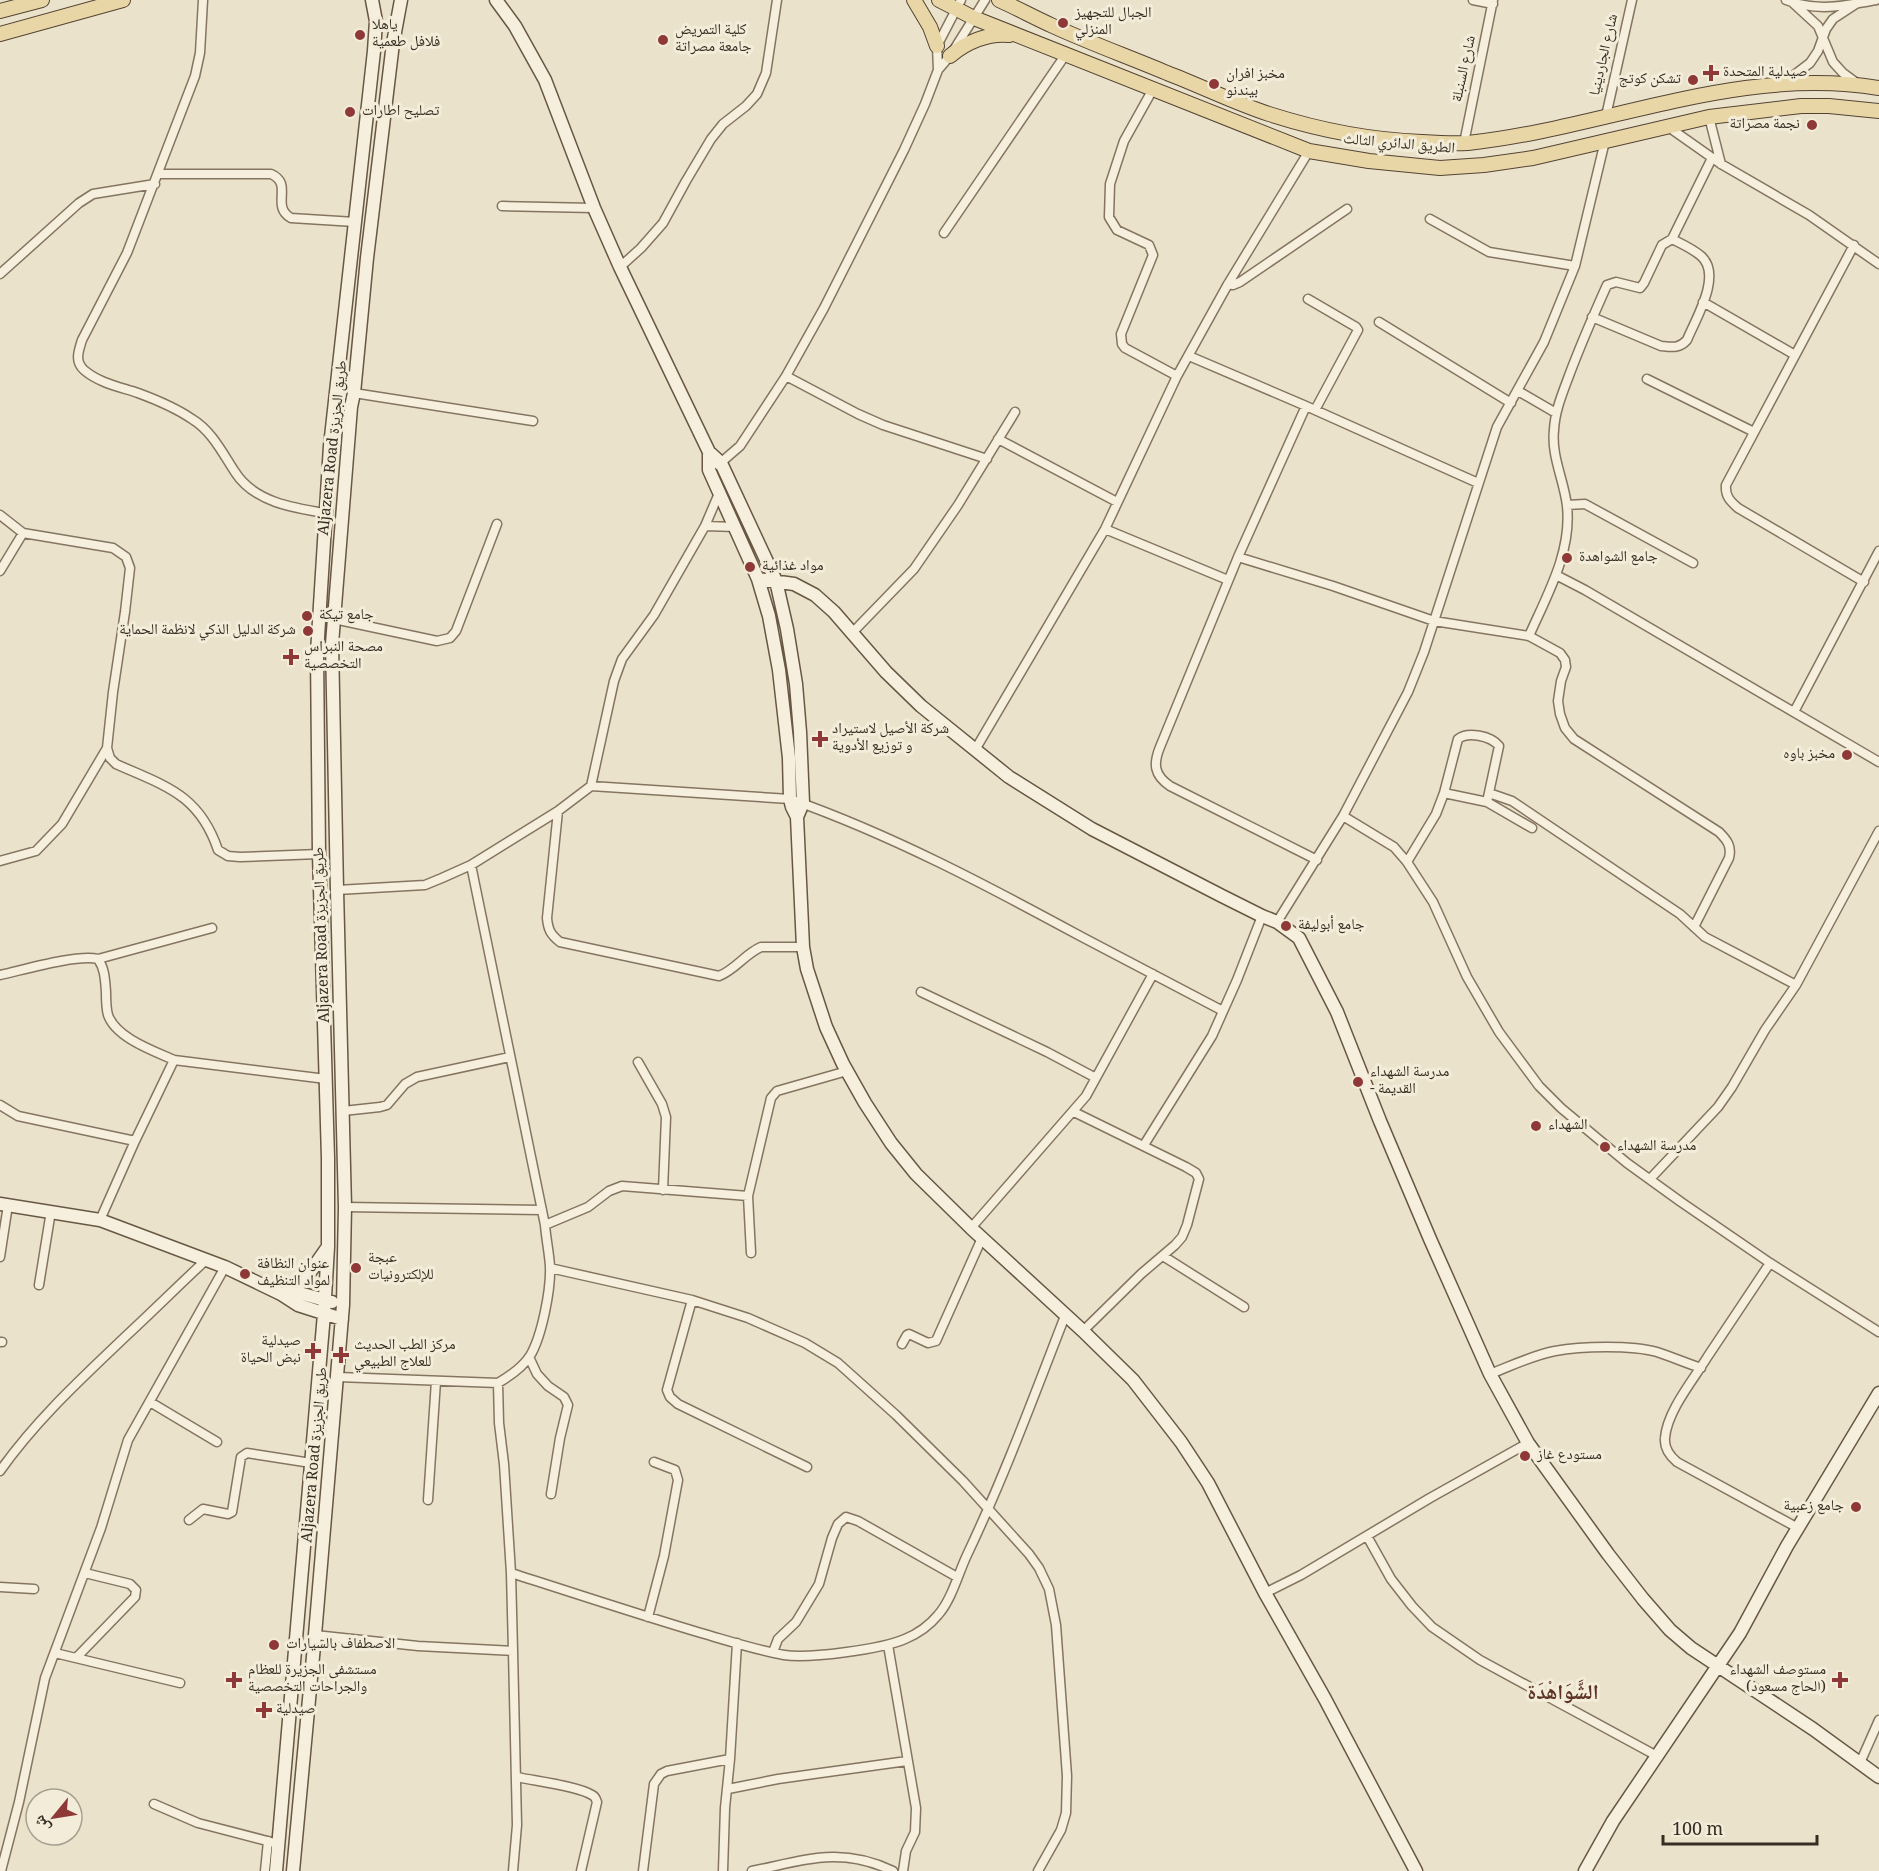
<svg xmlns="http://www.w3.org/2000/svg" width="1879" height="1871" font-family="Georgia,'Noto Naskh Arabic',serif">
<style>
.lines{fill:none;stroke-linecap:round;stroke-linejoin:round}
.street-casing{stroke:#857560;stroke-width:11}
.secondary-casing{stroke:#675743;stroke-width:15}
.primary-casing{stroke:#544434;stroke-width:16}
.street{stroke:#f6efdd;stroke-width:8}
.secondary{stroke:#f6efdd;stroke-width:12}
.primary{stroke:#e8d6a7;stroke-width:14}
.poi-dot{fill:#8e3937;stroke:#f2ecd9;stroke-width:2}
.labels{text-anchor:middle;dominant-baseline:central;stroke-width:6;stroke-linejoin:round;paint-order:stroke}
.poi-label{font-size:15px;fill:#372d22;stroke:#f2ecd9;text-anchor:start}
.street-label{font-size:15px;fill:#372d22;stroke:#f2ecd9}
.district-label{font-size:21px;font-weight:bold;fill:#5f3426;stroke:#f2ecd9}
</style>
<rect width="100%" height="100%" fill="#eae2ca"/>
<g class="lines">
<g class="street-casing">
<path id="street" d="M203,0L200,53L195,76L127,253L82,340C79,350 74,361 84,370C99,383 120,387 138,393C157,400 176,408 192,419C212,431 223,454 235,472C254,502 293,508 325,513
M1473,0L1493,4
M1786,0C1816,12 1845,6 1876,0
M1793,3L1818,26L1833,62L1843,73L1858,84
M938,70L950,56L985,0
M1785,82L1810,63L1818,51L1826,29L1833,19L1856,4
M1153,89L1124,141L1110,184L1109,217L1117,230L1149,245L1153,255L1121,334L1122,344L1125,348L1177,376
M1606,116L1632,0
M1709,117L1721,164
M1667,126L1721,164L1809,215L1879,264
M1464,143L1493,0
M158,174H271C294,184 270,206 291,218L355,222
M502,206L594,208
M1430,219L1489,252L1575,266
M944,233L1066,54
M1854,245L1726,485C1725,496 1730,501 1738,508L1864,582
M620,267L641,248L663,223L686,181L711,139L723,124L746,106L757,94L766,73L777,0
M0,274L79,203L93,194L155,184
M1228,284L1233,285L1240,282L1347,209
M1308,299L1356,327L1358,330L1315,410
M1703,302L1795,355
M1592,317L1661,346C1671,347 1679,349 1687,340C1695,320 1723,275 1701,256C1693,249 1682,244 1672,239
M1379,322L1511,403
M1189,356L1306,406L1478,483
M786,376L858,414L883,425L987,459
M1647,379L1754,432
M1518,391L1556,413
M354,393L533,421
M1306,406L1238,557L1160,747C1153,764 1154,775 1170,786L1317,860
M998,439L1117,502
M718,465L740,446L786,376L824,308L904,150L925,104L938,70L937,46L961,0
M1567,505L1585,504L1693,563
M0,515L23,533L113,548L126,557L130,568L125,612L113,692L107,748L110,758L116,764C165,786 199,794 218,850L228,856L240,857L319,854
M705,526L736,527
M1105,529L1228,580
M1238,557L1333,586L1434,621L1529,636L1560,653L1565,660L1566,667L1561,681L1558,701L1560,714L1565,728L1574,739L1719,832C1727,840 1732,846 1729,858L1694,927
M0,571L23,533
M1556,575L1585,590L1879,762
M334,619L437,641L450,638L456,631L497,524
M852,633L914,569L958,505L1015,412
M1529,636C1547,595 1572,552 1567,506C1564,480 1551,456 1554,430C1555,410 1563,392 1570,373C1581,344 1594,314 1607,285L1616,282L1640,288L1644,283L1662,245L1672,239L1712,158
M1794,712L1879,551
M975,750L1105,529L1177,376L1228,284L1309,151
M591,786L790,799C892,835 988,886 1082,937C1129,962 1176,986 1223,1011
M1444,793L1487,802L1532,828
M1489,793L1512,801L1680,914L1705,937L1796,985
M558,811L547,918C548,930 551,935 560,942L719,976C735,970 745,954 761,947H803
M1343,816L1394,847L1407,862L1433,902L1467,977L1499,1032L1539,1086L1561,1108L1627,1163L1681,1202L1770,1263L1879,1332
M0,861L36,851L62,824L107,748
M1407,862L1436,814L1444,793L1458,739C1468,731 1491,736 1499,746L1487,802
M337,890L425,885L442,878L471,865L558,811L591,786L614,681L622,659L654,615L705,526L720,491
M1277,922L1343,816L1408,692L1424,652L1497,427L1544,342L1575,266L1605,141
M98,959C105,969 105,980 106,992C106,999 106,1008 108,1015C116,1038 154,1051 174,1060
M0,975C23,970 77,954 98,959L212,928
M921,992L1047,1052L1096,1078
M638,1062L662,1104L666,1117L663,1190
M0,1105L18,1116L135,1141
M343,1111L380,1107L387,1105L405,1084L417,1077L510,1057
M1074,1112L1186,1167L1196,1173L1199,1179L1187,1225L1182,1237L1175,1245L1141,1274L1083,1331
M1144,1145L1212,1036L1237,980L1262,916
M1650,1179L1718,1107L1732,1087L1765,1030L1796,985L1879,831
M748,1196L751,1253
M345,1207L542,1210
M100,1220L135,1141L174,1060L326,1079
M545,1225L588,1207L609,1191L622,1186L748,1196L771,1098L777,1091L847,1071
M971,1228L1086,1096L1153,974
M1163,1256L1244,1307
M0,1257L8,1205
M1770,1263C1749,1294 1729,1325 1708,1356C1694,1379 1667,1411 1665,1438C1664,1448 1670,1456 1677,1462L1798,1528
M550,1268L692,1300L748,1318L805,1343L838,1363L896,1415L963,1481L1029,1554L1039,1568L1049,1589L1056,1625L1067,1776L1066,1813L1061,1830L1038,1871
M39,1285L51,1211
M692,1300L667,1390L670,1397L678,1404L807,1467
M0,1342H2
M902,1344L907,1335L909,1334L928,1343L936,1341L982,1238
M529,1357L537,1374L548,1386L564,1397L568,1405L560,1438L551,1494
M1490,1374C1511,1366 1533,1355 1555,1351C1581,1346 1632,1345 1657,1352C1672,1357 1686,1363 1701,1368
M338,1377L498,1383C510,1376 522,1368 530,1356C542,1336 551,1289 550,1266C549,1252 546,1238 545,1225L471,865
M498,1383L499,1423L504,1464L511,1573L513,1651L517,1825L513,1871
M150,1402L217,1442
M0,1471C36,1420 81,1379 126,1336C153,1311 179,1285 206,1260
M428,1500L436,1381
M189,1520L203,1509L228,1514L232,1512L241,1457L247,1453L311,1463
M1367,1536L1391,1579L1412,1606L1432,1627L1480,1660L1657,1756
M511,1573C574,1593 637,1614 701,1633C729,1641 756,1650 784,1655C809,1659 882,1649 905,1639C917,1634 929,1626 938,1615C952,1599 958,1574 967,1555C1004,1477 1034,1396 1065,1316
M0,1587L34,1589
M1265,1593L1301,1575L1430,1498L1528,1443
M648,1617L664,1556L678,1480L675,1470L654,1462
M315,1635L418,1646L513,1651
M888,1645L916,1808L915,1832L906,1851L903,1871
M773,1652L778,1639L796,1622L819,1584L832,1538L838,1524L846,1517L858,1521L957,1577
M55,1653L180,1683
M76,1658L135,1597L136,1590L130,1584L85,1573
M1860,1763L1879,1720
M517,1777C535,1781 578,1786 592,1795C596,1797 595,1798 597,1802L581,1871
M728,1789L778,1779L907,1761
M154,1804L198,1823L279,1844
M1,1871L19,1802L45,1678L101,1528L128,1440L225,1267
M265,1871L268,1841
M643,1871L654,1784L661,1774L667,1771L730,1759
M723,1871L725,1808L730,1759L737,1643
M752,1871C806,1860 840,1846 893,1871"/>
</g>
<g class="secondary-casing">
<path id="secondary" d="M496,0L515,26L545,80L594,208L620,267L709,452L721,463L776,581L787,629L796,684L800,732L803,803L797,817
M709,452V470L758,579L769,616L779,670L789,758L790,799L792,807L797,817L803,947L807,969L826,1027L843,1064L865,1103L891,1143L916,1174L971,1228L1083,1331L1133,1380L1181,1442L1208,1483L1265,1593L1325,1699L1416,1871
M758,579L794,584L815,595L834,612L886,672L921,706L1009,777L1092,829L1222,896L1262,916L1277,922L1299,938L1337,1012L1380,1121L1430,1239L1490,1374L1528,1443L1608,1554L1643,1599L1670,1630L1691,1648L1813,1729L1879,1777
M0,1204L100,1220L225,1267L281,1294L298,1305L342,1319
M292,1291L308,1275L327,1248
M281,1294L292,1291L332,1302
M276,1871L324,1314L328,1247V1158L319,854L317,653L330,446L374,51L376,21L372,0
M293,1871L315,1635L343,1305L345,1207L337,890L332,644L351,407L354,393L367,258L393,43L401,0
M1585,1871L1613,1821L1740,1633L1787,1546L1879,1393"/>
</g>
<g class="primary-casing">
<path id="primary" d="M914,0L930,27L937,46
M939,0L974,18L1309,151L1369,161L1440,168L1484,165L1533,158L1709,117L1801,106H1829L1879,111
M999,0C1017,8 1035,18 1053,26C1090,43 1129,57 1167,73C1201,86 1235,103 1269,114C1319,130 1371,140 1422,142C1437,143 1453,144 1468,143C1606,128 1738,65 1879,88
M0,11L42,0
M0,34L123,0
M950,56C966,42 988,33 1009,35"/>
</g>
<use href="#street" class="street"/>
<use href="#secondary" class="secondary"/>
<use href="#primary" class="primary"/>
</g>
<g class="poi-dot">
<circle cx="1063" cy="23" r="6"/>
<circle cx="360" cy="35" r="6"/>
<circle cx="663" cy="40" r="6"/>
<path d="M1708 64h6v6h6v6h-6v6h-6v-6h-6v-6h6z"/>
<circle cx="1693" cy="80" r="6"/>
<circle cx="1214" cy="84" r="6"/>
<circle cx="350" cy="112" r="6"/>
<circle cx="1812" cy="125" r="6"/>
<circle cx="1567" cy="558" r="6"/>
<circle cx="750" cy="567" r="6"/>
<circle cx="307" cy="616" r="6"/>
<circle cx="308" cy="631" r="6"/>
<path d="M288 648h6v6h6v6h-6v6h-6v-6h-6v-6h6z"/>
<path d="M817 730h6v6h6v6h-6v6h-6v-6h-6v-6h6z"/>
<circle cx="1847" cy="755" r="6"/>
<circle cx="1286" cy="926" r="6"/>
<circle cx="1358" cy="1082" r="6"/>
<circle cx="1536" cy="1126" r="6"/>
<circle cx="1605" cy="1147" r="6"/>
<circle cx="356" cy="1268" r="6"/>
<circle cx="245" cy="1274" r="6"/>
<path d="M310 1342h6v6h6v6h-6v6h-6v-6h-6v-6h6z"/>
<path d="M338 1346h6v6h6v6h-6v6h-6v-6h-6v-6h6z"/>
<circle cx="1525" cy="1456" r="6"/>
<circle cx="1856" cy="1507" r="6"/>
<circle cx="274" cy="1645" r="6"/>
<path d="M231 1671h6v6h6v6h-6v6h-6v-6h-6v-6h6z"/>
<path d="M1837 1671h6v6h6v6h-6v6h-6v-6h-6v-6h6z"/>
<path d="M261 1701h6v6h6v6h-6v6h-6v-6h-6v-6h6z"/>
</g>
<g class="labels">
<g class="poi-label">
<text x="1075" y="14">الجبال للتجهيز<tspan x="1075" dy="17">المنزلي</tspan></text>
<text x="372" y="26">ياهلا<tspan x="372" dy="17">فلافل طعمية</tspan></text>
<text x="675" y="31">كلية التمريض<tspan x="675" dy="17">جامعة مصراتة</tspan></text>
<text x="1723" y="73">صيدلية المتحدة</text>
<text x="1226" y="75">مخبز افران<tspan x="1226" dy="17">بيندنو</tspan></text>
<text x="1681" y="80" text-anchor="end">تشكن كوتج</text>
<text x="362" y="112">تصليح اطارات</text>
<text x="1800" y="125" text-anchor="end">نجمة مصراتة</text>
<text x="1579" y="558">جامع الشواهدة</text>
<text x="762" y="567">مواد غذائية</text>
<text x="319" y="616">جامع تيكة</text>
<text x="296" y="631" text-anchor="end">شركة الدليل الذكي لانظمة الحماية</text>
<text x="304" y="648">مصحة النبراس<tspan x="304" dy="17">التخصصية</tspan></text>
<text x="832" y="730">شركة الأصيل لاستيراد<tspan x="832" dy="17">و توزيع الأدوية</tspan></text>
<text x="1835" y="755" text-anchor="end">مخبز باوه</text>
<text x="1298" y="926">جامع أبوليفة</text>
<text x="1370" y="1073">مدرسة الشهداء<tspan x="1370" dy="17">- القديمة</tspan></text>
<text x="1548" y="1126">الشهداء</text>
<text x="1617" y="1147">مدرسة الشهداء</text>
<text x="368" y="1259">عبجة<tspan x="368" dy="17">للإلكترونيات</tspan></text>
<text x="257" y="1265">عنوان النظافة<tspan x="257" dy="17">لمواد التنظيف</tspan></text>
<text x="301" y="1342" text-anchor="end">صيدلية<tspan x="301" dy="17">نبض الحياة</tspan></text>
<text x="354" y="1346">مركز الطب الحديث<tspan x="354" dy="17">للعلاج الطبيعي</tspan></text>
<text x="1537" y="1456">مستودع غاز</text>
<text x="1844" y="1507" text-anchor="end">جامع زعبية</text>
<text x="286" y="1645">الاصطفاف بالسيارات</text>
<text x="248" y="1671">مستشفى الجزيرة للعظام<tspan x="248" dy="17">والجراحات التخصصية</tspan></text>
<text x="1826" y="1671" text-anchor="end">مستوصف الشهداء<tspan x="1826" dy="17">(الحاج مسعود)</tspan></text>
<text x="276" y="1710">صيدلية</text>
</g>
<g class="street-label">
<text transform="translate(1605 55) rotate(-77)">شارع الجاردينيا</text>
<text transform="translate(1465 69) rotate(-78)">شارع السنبلة</text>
<text transform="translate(1399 145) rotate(5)">الطريق الدائري الثالث</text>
<text transform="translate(334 448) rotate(-84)">Aljazera Road طريق الجزيزة</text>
<text transform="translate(323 935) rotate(-92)">Aljazera Road طريق الجزيزة</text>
<text transform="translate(316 1455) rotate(-85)">Aljazera Road طريق الجزيزة</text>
</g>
<g class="district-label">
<text x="1563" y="1694">الشَّوَاهْدَة</text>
</g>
</g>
<g transform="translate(54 1817) rotate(240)"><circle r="28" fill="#f2ecd9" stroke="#a7a090" stroke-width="1.5"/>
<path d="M0-4.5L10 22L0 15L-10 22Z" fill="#8e3937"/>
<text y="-9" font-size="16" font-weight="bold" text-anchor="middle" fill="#372d22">ش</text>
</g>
<path d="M1663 1835v9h154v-9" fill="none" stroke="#372d22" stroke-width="3"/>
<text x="1672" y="1835" font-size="18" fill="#372d22" stroke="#f2ecd9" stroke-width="4.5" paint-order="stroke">100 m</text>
</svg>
